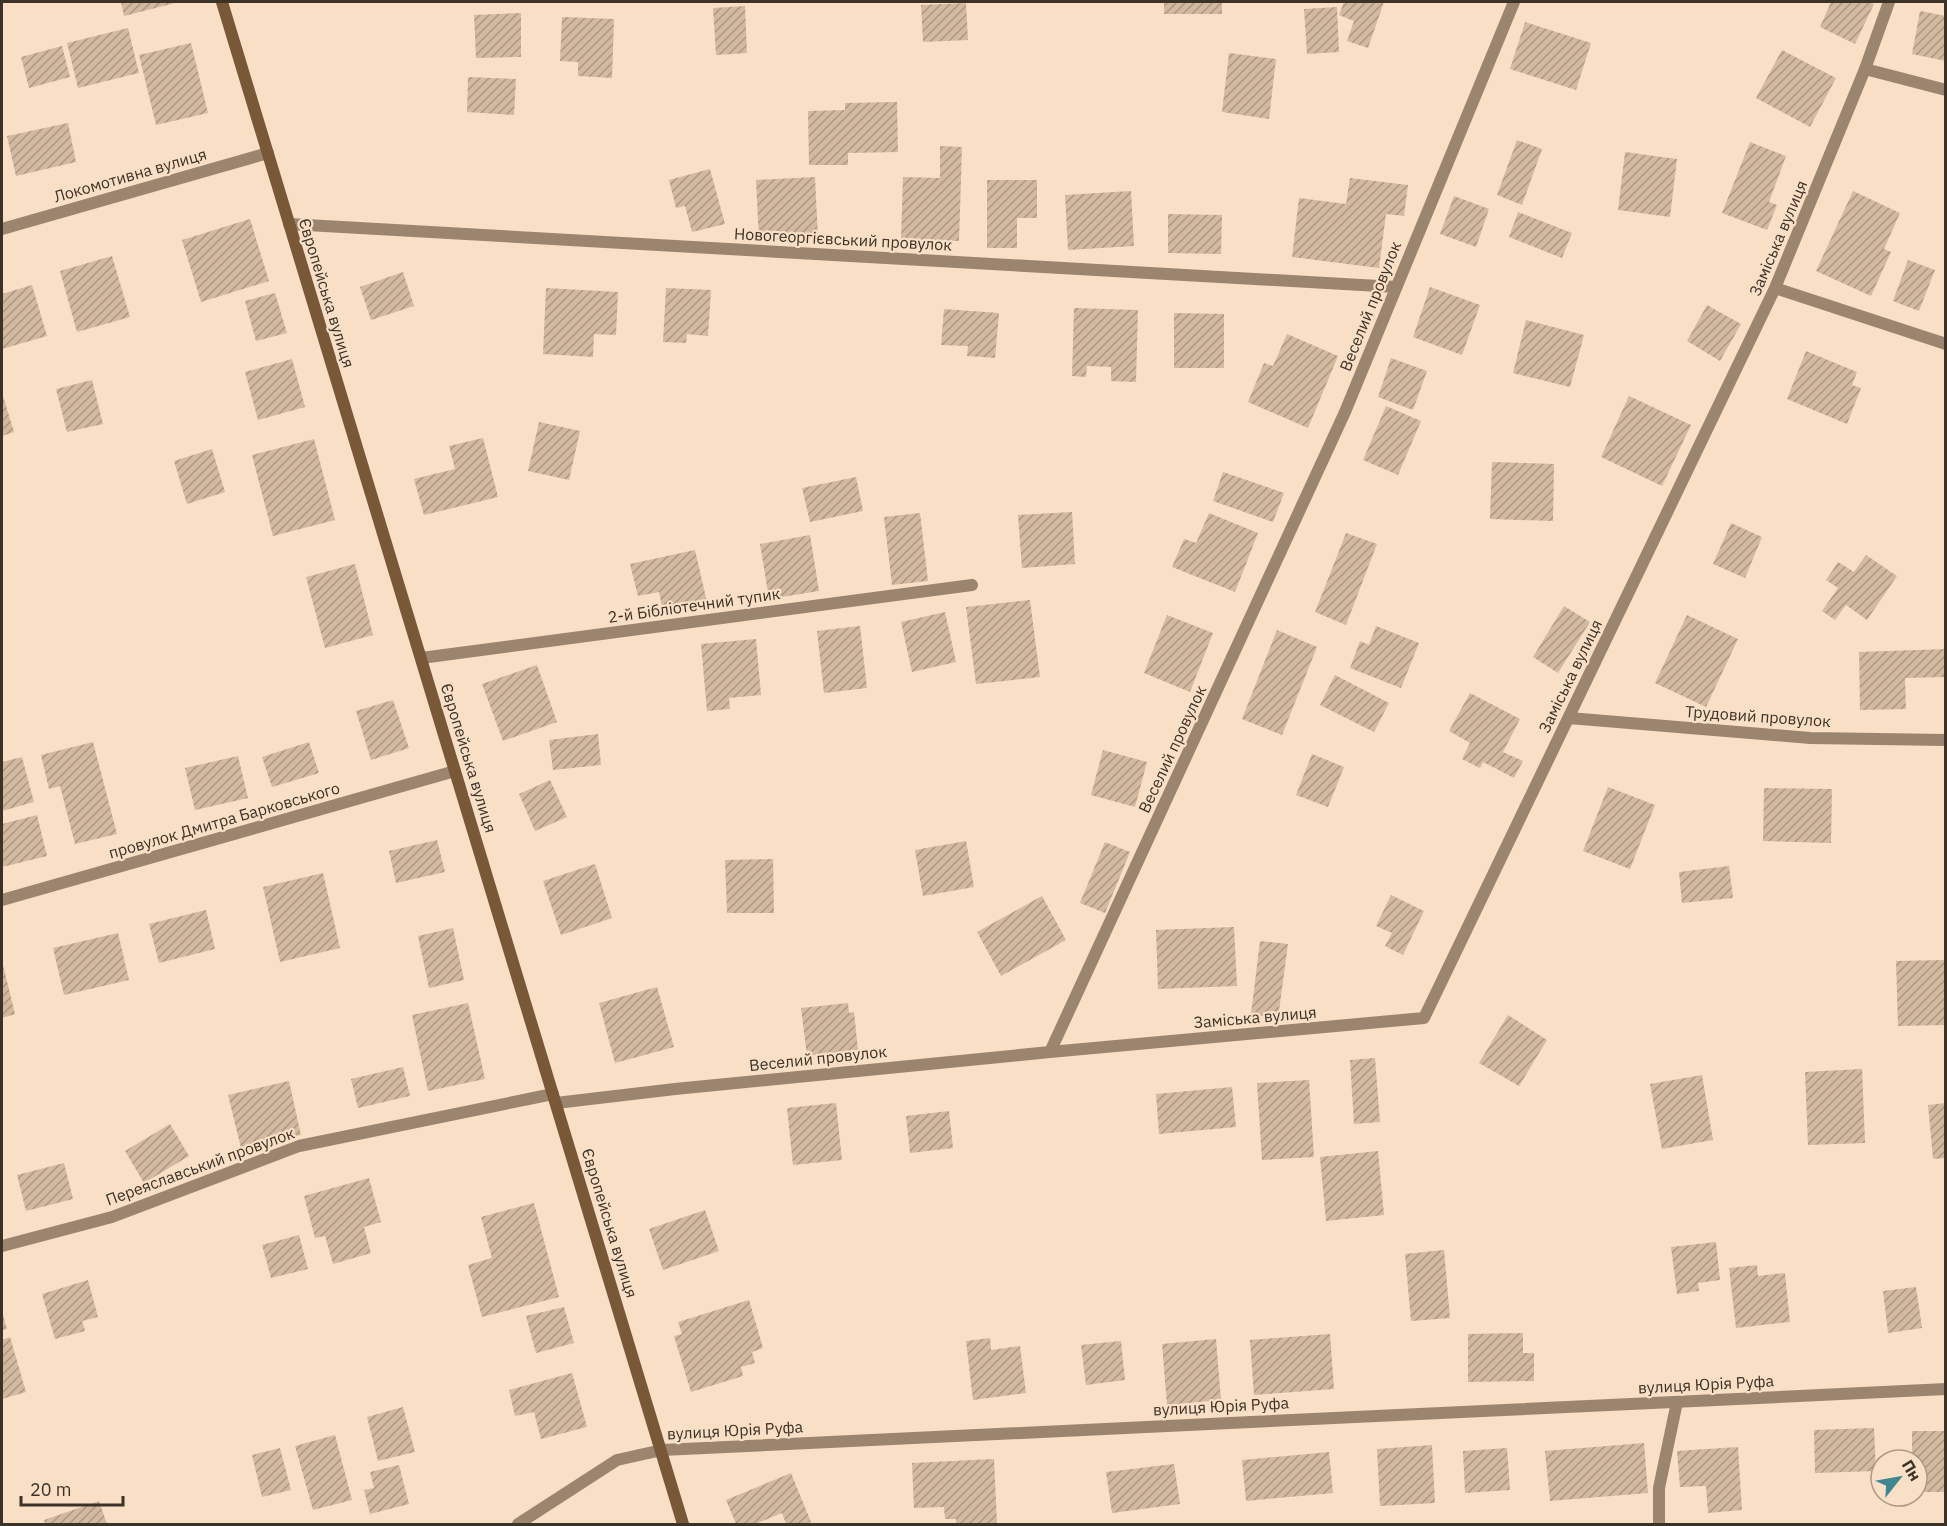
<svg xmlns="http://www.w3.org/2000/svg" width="1947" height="1526" font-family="'IBM Plex Sans',sans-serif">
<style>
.building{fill:url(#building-hatch)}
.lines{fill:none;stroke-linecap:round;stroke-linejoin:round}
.lane{stroke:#9c856f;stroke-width:12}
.street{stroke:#9c856f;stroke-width:12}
.secondary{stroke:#785837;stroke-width:12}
.labels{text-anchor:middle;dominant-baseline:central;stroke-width:4.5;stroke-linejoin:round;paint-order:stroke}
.street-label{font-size:16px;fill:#3c3228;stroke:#f9dfc5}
</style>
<defs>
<pattern id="building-hatch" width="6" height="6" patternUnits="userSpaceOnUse" patternTransform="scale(1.5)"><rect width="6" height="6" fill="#d2b99f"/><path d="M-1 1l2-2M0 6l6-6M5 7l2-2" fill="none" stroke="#ac9782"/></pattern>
</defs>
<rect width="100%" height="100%" fill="#f9dfc5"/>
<path class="building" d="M121,2H179L124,16Z
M1164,2H1222V14H1164Z
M1344,2H1384L1368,48L1347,41L1354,21L1339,15Z
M1831,2H1868L1874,4L1855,44L1820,27Z
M966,3L968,40L923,42L921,5Z
M745,6L747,53L716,55L713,8Z
M1337,7L1339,52L1307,54L1304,9Z
M1920,11L1946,16V61L1912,54Z
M521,13V57L476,58L474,15Z
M562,17L614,19L612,78L578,76V62L560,61Z
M1525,22L1591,43L1576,90L1510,69Z
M128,28L139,73L78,88L67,43Z
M191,43L208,113L156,125L139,55Z
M62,46L70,77L29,88L21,57Z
M1782,50L1836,78L1810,127L1756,98Z
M1229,53L1276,59L1269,119L1222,112Z
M468,77L516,79L514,115L467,112Z
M897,102L898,152L848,153V165H809L808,111L845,110V103Z
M68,123L76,162L16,176L7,136Z
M1517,140L1542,149L1522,205L1497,195Z
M1750,142L1786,156L1769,202L1777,205L1767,230L1722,213Z
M940,146L962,147L959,241L901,239L903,177L940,178Z
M1625,152L1677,159L1670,217L1618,210Z
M710,169L725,224L692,232L685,206L676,208L669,180Z
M815,177L818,238L759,241L756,180Z
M1350,178L1408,185L1404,216L1386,214L1379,268L1292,257L1299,198L1346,204Z
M987,180H1037V218H1017V248H987Z
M1131,191L1134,246L1068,250L1065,195Z
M1853,191L1900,213L1884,249L1891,252L1871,296L1816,271Z
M1454,196L1489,209L1476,247L1440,234Z
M1518,212L1572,233L1562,258L1509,237Z
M1168,214L1222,215L1221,254L1168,253Z
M250,219L269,281L201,302L182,240Z
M112,256L130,317L77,332L60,271Z
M1908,260L1935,270L1919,311L1893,301Z
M403,272L414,306L371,320L360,287Z
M32,285L47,336L2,349V294Z
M1430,287L1480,305L1462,355L1413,337Z
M546,288L618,292L616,335L594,334L593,357L543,354Z
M666,288L711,290L708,336L687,334L686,343L663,342Z
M275,293L287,333L256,341L245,301Z
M1707,305L1741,324L1720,361L1687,341Z
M1074,308L1138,310L1136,382L1111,381V367L1087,366L1086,377L1072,376Z
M944,309L999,313L995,358L967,356L968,346L941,345Z
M1174,313L1224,314V368H1174Z
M1526,320L1584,335L1570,387L1513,373Z
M1287,334L1338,356L1308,428L1248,402L1264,363L1273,366Z
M1806,351L1857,372L1852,385L1861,388L1847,424L1787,399Z
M1391,358L1427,371L1413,410L1378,397Z
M292,359L305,407L258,420L245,372Z
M92,380L103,424L67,432L56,389Z
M3,396L14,432L2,436V397Z
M1629,396L1691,425L1662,486L1601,457Z
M1386,406L1421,421L1398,475L1363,460Z
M539,422L580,431L569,480L528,471Z
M483,438L498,497L424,515L414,479L455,469L449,446Z
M314,439L335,520L273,536L252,455Z
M212,449L225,492L187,504L174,461Z
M1492,462L1554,464L1553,521L1490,519Z
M1223,472L1284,493L1273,522L1213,501Z
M856,477L863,511L810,522L802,488Z
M1072,512L1075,564L1022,568L1018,515Z
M920,513L928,581L892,585L884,517Z
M1209,513L1258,533L1235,592L1172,567L1184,539L1196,543Z
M1731,523L1762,537L1745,578L1713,564Z
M1346,533L1377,544L1346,625L1315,612Z
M810,535L819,591L769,599L760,544Z
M695,550L707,602L663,612L659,592L638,596L630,564Z
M1866,555L1897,576L1867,620L1846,605L1835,620L1822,611L1838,588L1826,580L1838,562L1854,572Z
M355,564L373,635L325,648L306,577Z
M1030,600L1040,677L976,684L966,607Z
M1564,606L1590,622L1558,673L1533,657Z
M945,612L956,662L912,672L901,622Z
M1167,615L1213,633L1190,692L1144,673Z
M1687,615L1738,639L1706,707L1655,683Z
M860,626L867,688L824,693L817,631Z
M1376,626L1419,643L1401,688L1350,668L1360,641L1369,645Z
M1277,630L1317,647L1282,735L1242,719Z
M756,639L761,695L729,698L730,709L707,711L701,644Z
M1946,649V677L1905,678L1906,709L1860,710L1859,652Z
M537,665L557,722L503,741L482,684Z
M1335,675L1389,703L1374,732L1320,705Z
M1470,693L1520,719L1503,752L1523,761L1514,778L1483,762L1480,768L1462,759L1470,743L1449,731Z
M393,700L409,748L371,760L356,711Z
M598,734L601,765L553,770L549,740Z
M93,742L117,834L75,844L60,786L49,789L41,755Z
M309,742L319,773L272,787L262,757Z
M1103,750L1147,762L1135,807L1091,795Z
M1312,754L1344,767L1328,807L1296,795Z
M238,756L248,798L195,810L185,768Z
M22,757L34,802L2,811V762Z
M550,780L567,817L535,831L519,794Z
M1608,787L1655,805L1630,869L1583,851Z
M1764,788L1832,789L1831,843L1763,841Z
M37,815L47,856L2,867V824Z
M437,840L445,872L396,883L389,851Z
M966,841L974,887L923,896L915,850Z
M1105,842L1130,852L1105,913L1080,903Z
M773,859L774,913H727L725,860Z
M595,864L612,918L561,935L543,881Z
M1729,866L1733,898L1682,903L1679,872Z
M323,873L340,948L280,962L263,887Z
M1391,895L1424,911L1403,955L1385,946L1392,933L1376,926Z
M1042,896L1066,940L1001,976L977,932Z
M206,910L215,949L159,963L149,924Z
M1234,927L1237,986L1158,989L1156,930Z
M453,928L464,980L429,988L418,936Z
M118,933L129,980L64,995L53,948Z
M1260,941L1288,944L1278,1018L1251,1014Z
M1946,960V1025L1898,1026L1896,961Z
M2,961L15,1014L2,1018Z
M657,987L674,1047L615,1063L599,1003Z
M468,1003L485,1079L428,1091L412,1015Z
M848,1003L849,1013L854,1012L858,1050L807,1056L801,1008Z
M1508,1015L1547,1040L1519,1086L1479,1063Z
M1375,1058L1380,1122L1354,1124L1350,1060Z
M403,1067L410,1096L358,1108L351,1079Z
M1862,1069L1865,1143L1808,1145L1805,1072Z
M1702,1075L1713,1140L1662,1149L1650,1084Z
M1309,1080L1314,1157L1262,1160L1257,1083Z
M289,1081L301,1135L241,1148L228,1095Z
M1232,1087L1236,1127L1159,1134L1156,1094Z
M836,1103L842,1160L793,1165L787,1108Z
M1946,1103V1158L1933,1159L1928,1105Z
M949,1111L953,1148L910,1153L906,1116Z
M170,1124L189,1156L144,1183L125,1151Z
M1378,1151L1384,1215L1326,1221L1320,1157Z
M64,1163L73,1199L26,1211L17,1175Z
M369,1178L381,1222L364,1227L371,1253L333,1264L325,1236L315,1238L304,1196Z
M534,1203L559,1297L482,1317L468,1265L492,1258L481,1217Z
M705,1210L719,1251L663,1270L649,1229Z
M299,1235L308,1269L271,1278L262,1245Z
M1716,1242L1720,1280L1698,1283L1699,1291L1677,1294L1671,1247Z
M1444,1250L1450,1318L1411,1321L1405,1254Z
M1757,1265L1758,1276L1785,1273L1790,1322L1736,1328L1729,1268Z
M88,1280L98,1317L82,1321L85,1331L55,1339L42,1294Z
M1916,1287L1922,1328L1888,1333L1883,1291Z
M749,1300L763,1348L752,1352L755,1363L741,1367L743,1376L691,1392L674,1336L682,1334L678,1322Z
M564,1307L574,1343L536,1353L526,1316Z
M2,1311L7,1329L2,1330Z
M1523,1333V1353H1534V1381L1468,1382V1334Z
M1330,1334L1334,1389L1254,1395L1250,1340Z
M10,1337L26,1392L2,1399V1340Z
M990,1338L991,1350L1020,1346L1026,1393L973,1400L966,1341Z
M1216,1339L1221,1400L1167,1405L1162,1344Z
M1121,1341L1125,1380L1086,1385L1081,1345Z
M572,1373L587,1427L541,1439L534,1412L515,1416L509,1390Z
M403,1407L415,1452L378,1461L367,1417Z
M1874,1428L1876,1471L1815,1473L1814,1430Z
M1912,1431H1946V1492H1917V1460H1912Z
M335,1435L352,1500L313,1510L295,1446Z
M1644,1443L1648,1493L1550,1501L1545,1451Z
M1432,1445L1435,1503L1380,1506L1377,1449Z
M1738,1447L1742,1510L1708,1513L1706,1486L1680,1487L1677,1451Z
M280,1448L291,1490L262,1497L252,1455Z
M1507,1448L1510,1490L1465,1493L1463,1451Z
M1329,1452L1333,1493L1246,1501L1242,1460Z
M994,1459L997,1524H956V1519H945L944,1507L914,1508L912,1463Z
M1174,1464L1180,1504L1112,1513L1106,1472Z
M399,1465L409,1504L370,1514L364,1490L374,1488L370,1472Z
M791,1473L811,1522L804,1524H786L782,1513L755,1524H736L726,1500Z
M99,1501L107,1524H45L44,1520Z"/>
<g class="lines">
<path class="lane" d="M1865,69L1946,90
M1659,1524V1488L1677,1402"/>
<path class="street" d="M289,224L1396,287
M2,229L268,153
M1775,288L1946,344
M421,658L972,585
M1569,718L1810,738L1946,740
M2,900L455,771
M1050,1052L1424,1018L1775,288L1865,69L1889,2
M556,1103L675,1089L1050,1052L1345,412L1514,2
M2,1246L112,1217L299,1146L553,1094
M518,1524L617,1460L662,1450L1946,1389"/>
<path class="secondary" d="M222,2L683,1524"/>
</g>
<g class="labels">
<g class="street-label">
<text transform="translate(130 175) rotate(-16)">Локомотивна вулиця</text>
<text transform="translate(1778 238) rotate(-67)">Заміська вулиця</text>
<text transform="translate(843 239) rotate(3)">Новогеоргієвський провулок</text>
<text transform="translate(327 293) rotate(73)">Європейська вулиця</text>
<text transform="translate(1370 306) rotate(-68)">Веселий провулок</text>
<text transform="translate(694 605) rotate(-8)">2-й Бібліотечний тупик</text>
<text transform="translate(1570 676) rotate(-64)">Заміська вулиця</text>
<text transform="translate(1758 716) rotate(4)">Трудовий провулок</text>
<text transform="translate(1172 749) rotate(-65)">Веселий провулок</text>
<text transform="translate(469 758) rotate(73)">Європейська вулиця</text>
<text transform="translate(224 820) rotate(-16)">провулок Дмитра Барковського</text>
<text transform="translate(1255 1017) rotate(-5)">Заміська вулиця</text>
<text transform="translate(818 1058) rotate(-6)">Веселий провулок</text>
<text transform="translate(200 1166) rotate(-20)">Переяславський провулок</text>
<text transform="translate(610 1223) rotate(73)">Європейська вулиця</text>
<text transform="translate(1706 1384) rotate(-3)">вулиця Юрія Руфа</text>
<text transform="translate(1221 1406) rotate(-3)">вулиця Юрія Руфа</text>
<text transform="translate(735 1430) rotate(-3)">вулиця Юрія Руфа</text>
</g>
</g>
<rect width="1947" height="1526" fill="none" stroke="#3c3228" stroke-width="6"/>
<g transform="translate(1899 1478) rotate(59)"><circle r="28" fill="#f9dfc5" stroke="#ad9a86" stroke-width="1.5"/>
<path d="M0-4.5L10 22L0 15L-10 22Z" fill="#3f8690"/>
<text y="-9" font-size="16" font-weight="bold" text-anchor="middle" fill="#3c3228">Пн</text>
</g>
<path d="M21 1496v9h102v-9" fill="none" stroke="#3c3228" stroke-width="3"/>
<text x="30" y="1496" font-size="18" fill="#3c3228" stroke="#f9dfc5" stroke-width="4.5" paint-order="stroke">20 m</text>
</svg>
